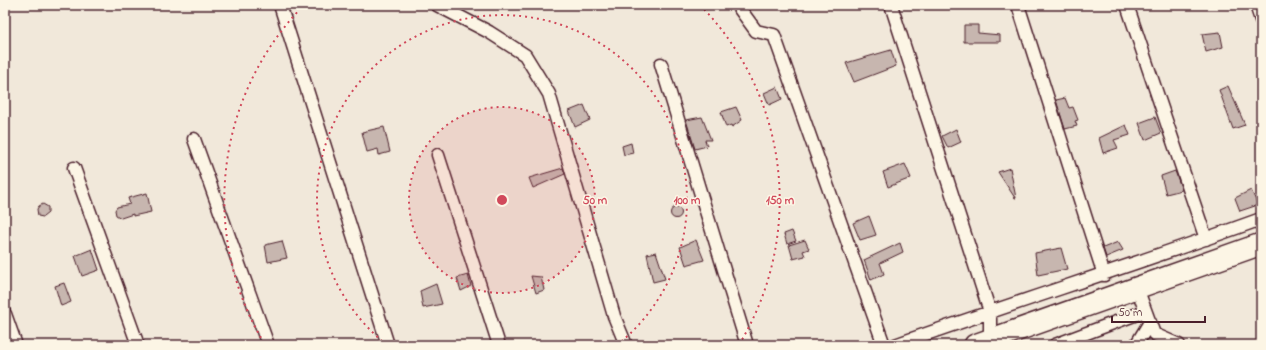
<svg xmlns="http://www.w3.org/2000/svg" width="1266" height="350" font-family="'Indie Flower',sans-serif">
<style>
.building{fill:#c7b6af;stroke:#4a1f2b}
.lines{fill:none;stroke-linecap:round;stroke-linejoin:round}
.minor-casing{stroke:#4a1f2b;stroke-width:15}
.trunk-casing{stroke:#4a1f2b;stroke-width:24}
.minor{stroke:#fcf5e5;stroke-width:12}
.trunk{stroke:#fcf5e5;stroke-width:21}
.ring{fill:none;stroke:#d1495b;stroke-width:2;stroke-dasharray:2 4}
.centre{fill:#d1495b;stroke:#fcf5e5;stroke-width:2}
.ring-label{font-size:12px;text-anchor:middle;font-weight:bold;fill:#d1495b;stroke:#fcf5e5;stroke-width:3;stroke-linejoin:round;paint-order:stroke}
</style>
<rect width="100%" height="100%" fill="#f1e8da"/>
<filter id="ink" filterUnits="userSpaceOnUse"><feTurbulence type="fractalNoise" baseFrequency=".025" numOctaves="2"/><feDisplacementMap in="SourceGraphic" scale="8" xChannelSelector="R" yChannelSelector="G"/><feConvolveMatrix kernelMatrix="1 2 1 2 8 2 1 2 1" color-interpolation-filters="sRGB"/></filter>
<g filter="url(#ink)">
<path class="building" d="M964,25H978V33L1000,35V42H964Z
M1220,32L1223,47L1206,52L1202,34Z
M891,50L896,66L854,82L846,63Z
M1228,86L1245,125L1233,129L1219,90Z
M777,87L782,99L769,105L764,93Z
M1065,98L1069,108L1073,107L1078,120L1075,121L1077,126L1065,129L1056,100Z
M584,105L590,120L575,127L569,111Z
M736,107L742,120L732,127L731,125L726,127L721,112Z
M702,117L711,140H705L707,146L695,149L686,120Z
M1155,117L1161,133L1145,140L1139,123Z
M1126,125L1130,135L1114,140L1118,148L1103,153L1099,138Z
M384,127L390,152L379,155L378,149L367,152L362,132Z
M956,129L961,142L948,148L942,136Z
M631,143L633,153L624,155L622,146Z
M905,164L911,178L888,187L883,172Z
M563,168L565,174L533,188L529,178Z
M1010,168L1016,198H1015L998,172Z
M1175,171L1182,190L1166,194L1161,176Z
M1251,190L1258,205L1240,211L1235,198Z
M147,193L151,212L133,216V214L121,218L116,215L115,210L117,207L130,204L128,198Z
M43,204L48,207V213L43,217L38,216L37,209L39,206Z
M670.5 213a5.5 5.5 0 1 1 11 0a5.5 5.5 0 1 1-11 0Z
M869,216L876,235L860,240L853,223Z
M792,231L796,241L787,244L784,234Z
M696,240L704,260L686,265L680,247Z
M805,240L809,249L803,251L805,256L793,259L789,245Z
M282,241L287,258L268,262L265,245Z
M1118,242L1123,250L1106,257L1103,248Z
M900,243L903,252L880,263L884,274L871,280L864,260Z
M1061,248L1067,269L1038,275L1035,253Z
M92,249L99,270L82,276L75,256Z
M656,252L665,279L653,282L647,254Z
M468,275L471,286L461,291L457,278Z
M531,276L541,277L544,290L536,293Z
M64,283L71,302L61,306L55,286Z
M436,284L442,304L423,308L420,291Z"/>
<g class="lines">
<g class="minor-casing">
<path id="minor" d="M280,5L388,345
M437,5L489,32L525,55L549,94L614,316L626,345
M737,5L756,31L774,35L884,345
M891,5L990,312V340
M1018,5L1104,275
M1127,5L1206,239
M1256,5L1261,20
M661,64L747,345
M194,139L268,345
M438,155L499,345
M74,168L138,345
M1137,288L1154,334L1179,345
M5,314L16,345
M895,345C1016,302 1140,263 1261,219
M1055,345L1145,311
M1136,345L1150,322"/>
</g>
<g class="trunk-casing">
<path id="trunk" d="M975,345L1261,244"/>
</g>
<use href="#minor" class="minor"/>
<use href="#trunk" class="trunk"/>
</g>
</g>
<circle cx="502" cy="200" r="93" fill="#d1495b" fill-opacity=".12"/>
<g class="ring">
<circle cx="502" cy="200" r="93"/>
<path d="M387 345A185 185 0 1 1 617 345"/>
<path d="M264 343A278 278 0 0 1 304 5M700 5A278 278 0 0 1 740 343"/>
</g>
<circle cx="502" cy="200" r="6" class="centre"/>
<g class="ring-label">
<text x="595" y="204">50 m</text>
<text x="687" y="204">100 m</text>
<text x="780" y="204">150 m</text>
</g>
<rect width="1266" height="350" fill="none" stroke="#fcf5e5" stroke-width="20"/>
<rect x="10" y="10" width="1246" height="330" fill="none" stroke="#4a1f2b" stroke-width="1.5" filter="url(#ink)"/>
<path d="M1112 316v6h93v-6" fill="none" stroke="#4a1f2b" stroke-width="2"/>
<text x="1118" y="316" font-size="12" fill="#4a1f2b" stroke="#fcf5e5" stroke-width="3" paint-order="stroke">50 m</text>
</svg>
